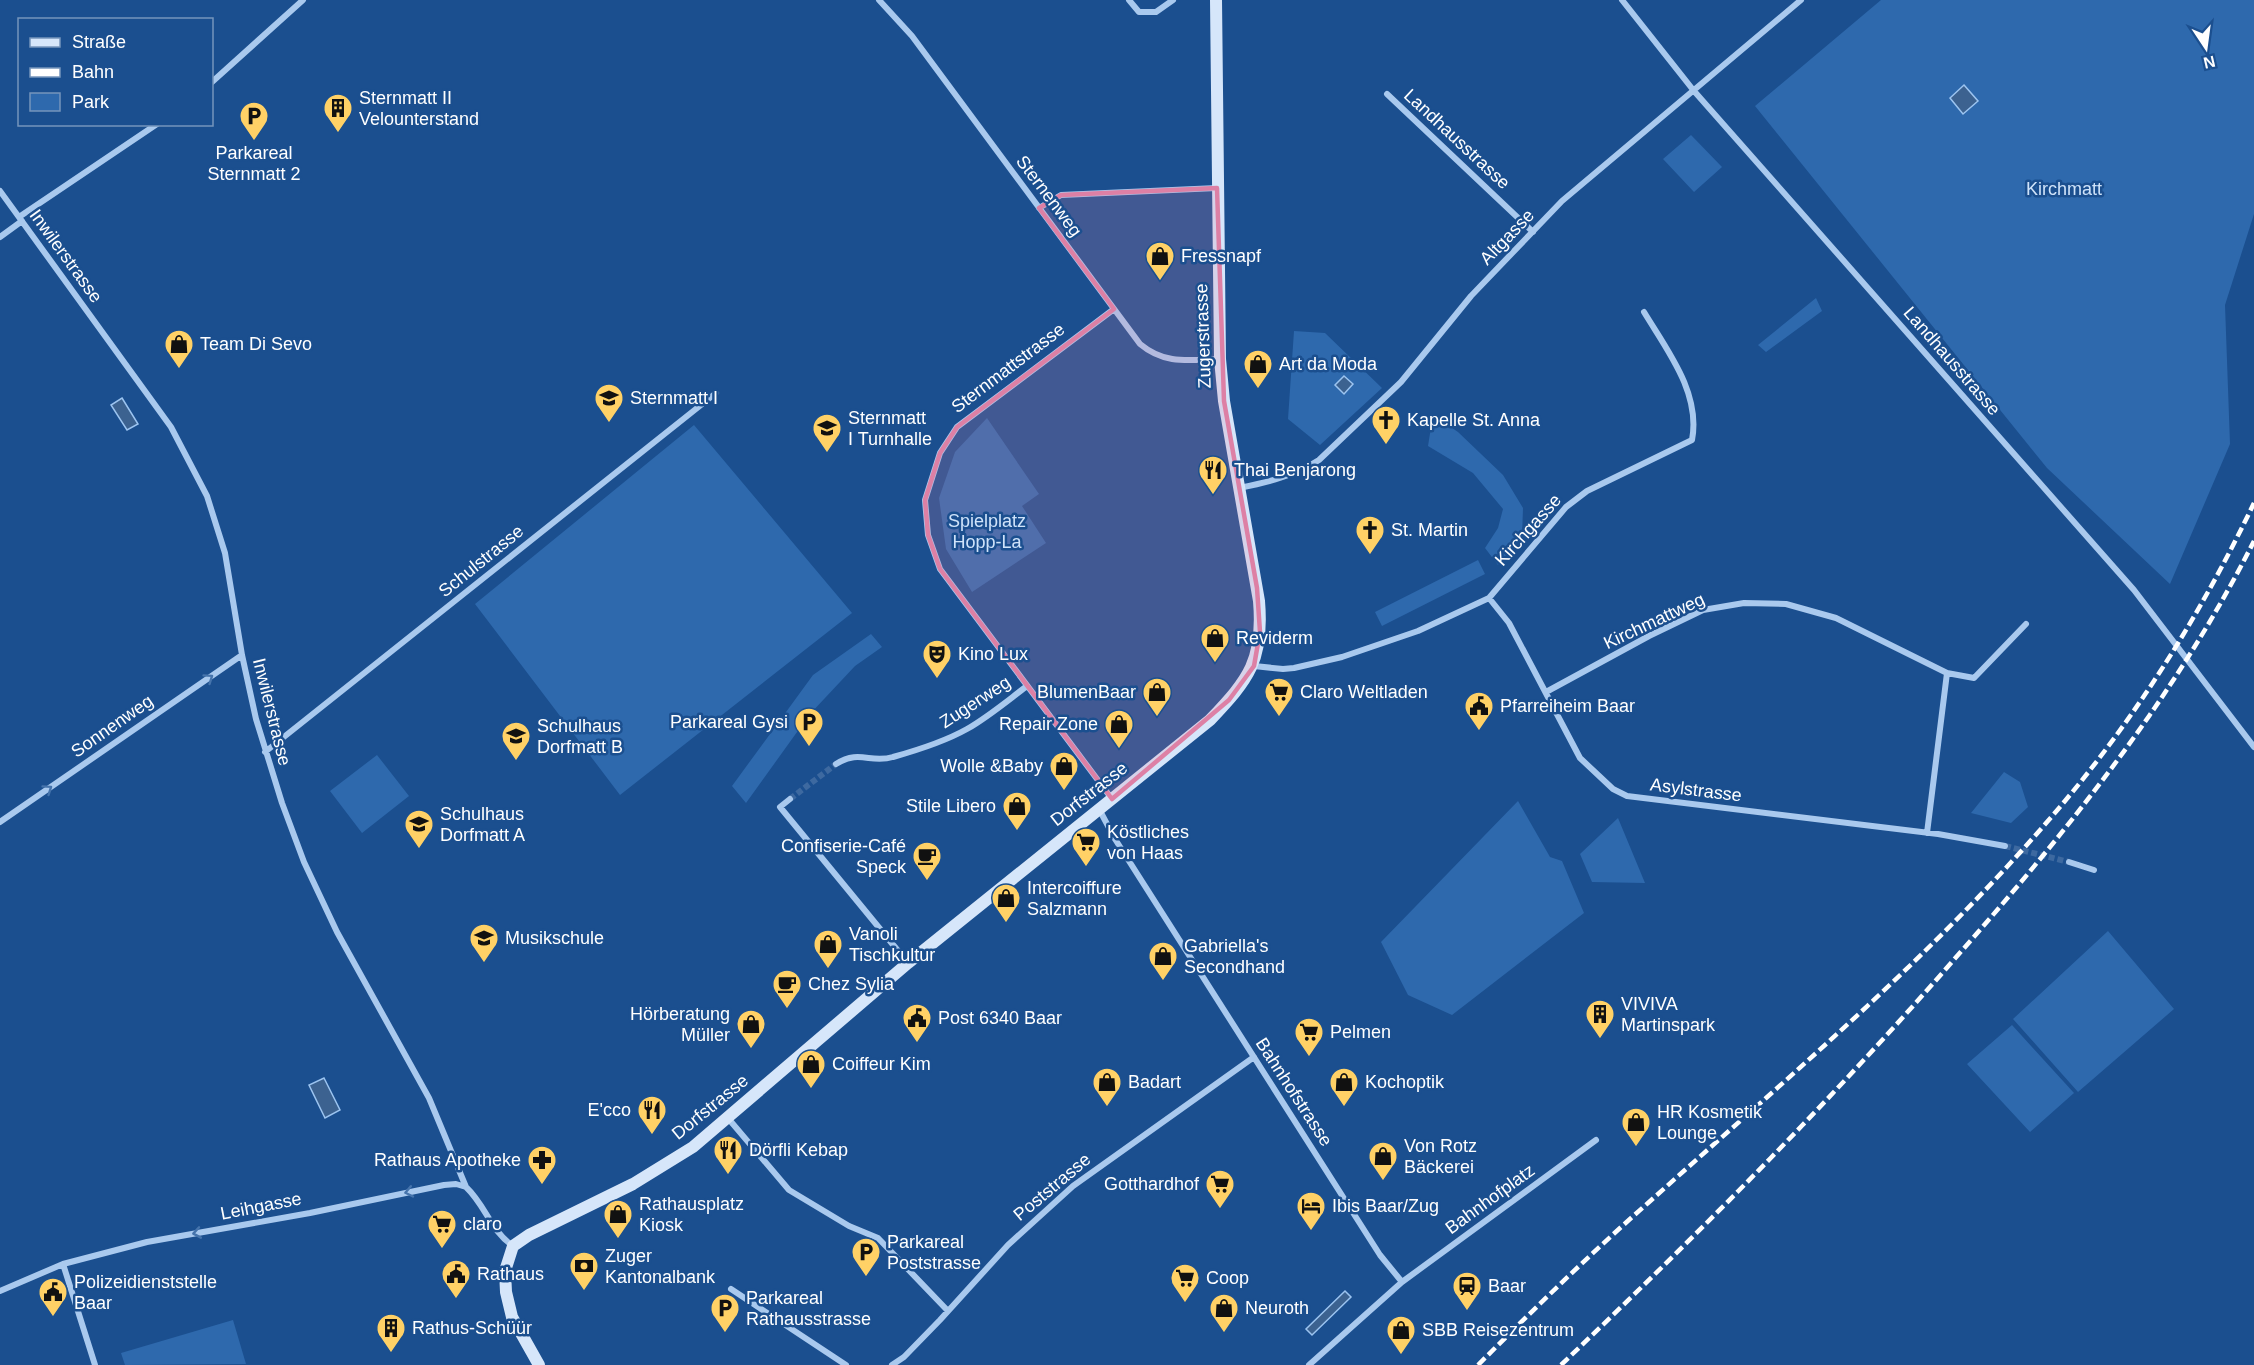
<svg xmlns="http://www.w3.org/2000/svg" width="2254" height="1365" font-family="Arial,sans-serif">
<style>
.green{fill:#2e69ad}
.water{fill:#3c6290;stroke:#9cc4f0;stroke-width:1.5}
.lines{fill:none;stroke-linecap:round;stroke-linejoin:round}
.street-tunnel{stroke:#3d69a0;stroke-width:6;stroke-dasharray:6 3;stroke-linecap:butt}
.street{stroke:#a9c9ee;stroke-width:6}
.secondary{stroke:#d6e6fa;stroke-width:12}
.rail{stroke:#fff;stroke-width:4.5;stroke-dasharray:10 4.5;stroke-linecap:butt}
.oneway{stroke:#4674ac}
.marked{fill:#dd80a5;fill-opacity:0.2;stroke:#dd80a5;stroke-width:4.5;stroke-linejoin:round}
.labels{text-anchor:middle;dominant-baseline:central;stroke-width:5;stroke-linejoin:round;paint-order:stroke}
.poi-label{font-size:18px;fill:#fff;stroke:#1b4f8f;text-anchor:start}
.street-label{font-size:18px;fill:#fff;stroke:#1b4f8f}
.park-label{font-size:18px;fill:#cfe3fa;stroke:#1b4f8f}
</style>
<rect width="100%" height="100%" fill="#1b4f8f"/>
<path class="green" d="M1881,0H2254V214L2225,305L2230,444L2170,584L2047,468L1755,106Z
M1691,135L1722,167L1694,192L1663,159Z
M1816,298L1822,311L1766,352L1758,345Z
M1294,331L1325,333L1382,388L1320,445L1288,419Z
M1433,415L1458,432L1503,475L1523,508L1522,537L1498,565L1485,548L1498,528L1503,509L1473,473L1428,446Z
M987,418L1039,494L1022,506L1046,543L972,592L946,549L939,498L955,452Z
M694,425L852,613L620,795L475,604Z
M1478,560L1485,574L1382,626L1375,612Z
M871,634L882,647L855,666L810,714L746,803L732,786L813,675Z
M377,755L409,796L362,833L330,791Z
M2004,772L2020,782L2028,807L2011,823L1971,813Z
M1518,801L1550,857L1562,861L1584,913L1452,1015L1408,995L1381,942Z
M1618,818L1645,883L1592,882L1580,854Z
M2108,931L2174,1009L2078,1092L2013,1019Z
M2012,1025L2074,1093L2030,1132L1967,1064Z
M233,1320L246,1364L125,1365L121,1353Z"/>
<path class="water" d="M1964,85L1978,101L1963,114L1950,98Z
M1344,376L1353,384L1344,394L1335,385Z
M122,398L138,424L127,430L111,405Z
M324,1078L340,1110L325,1118L309,1085Z
M1345,1291L1351,1297L1312,1335L1306,1329Z"/>
<g class="lines">
<path class="street-tunnel" d="M790,799L836,764
M2005,846L2069,862"/>
<path class="street" d="M879,0L912,36L1140,344C1165,365 1189,360 1220,359
M1129,0L1139,12H1156L1173,0
M1622,0L1694,91L2134,590L2254,747
M212,82L303,0
M1387,94L1533,232
M0,191L171,427L207,496L225,553L242,655L256,719L282,803L304,862L337,932L429,1098L466,1187C486,1206 490,1230 513,1246
M1039,208L1061,195L1217,188
M19,217L157,124
M0,237L22,221
M1239,488C1268,482 1294,476 1319,460L1401,382L1471,296L1562,201L1801,0
M1489,598L1509,623L1580,758L1613,789L1627,796L1938,834L2005,846
M1254,666L1283,669L1294,668L1342,657L1418,631L1489,598L1566,507L1587,491L1692,440C1701,393 1667,350 1644,312
M1947,673L1974,678L2026,624
M1546,692L1649,636L1703,610L1744,603L1786,604L1836,618L1947,673L1927,833
M265,752L716,393
M836,764C860,749 870,764 893,757C918,750 944,742 967,729C988,717 1007,701 1027,686
M790,799L780,807L908,963
M1112,799L940,569L928,535L925,500L940,453L957,427L1114,309
M1099,809L1115,839L1380,1255L1402,1282
M0,822L242,655
M2069,862L2094,870
M727,1117L789,1190L849,1226L878,1238L948,1311
M63,1264L95,1365
M731,1289L846,1365
M0,1291L63,1264L147,1242L310,1213L444,1185L456,1184L466,1187
M892,1365L904,1357L940,1320L1008,1245L1073,1186L1254,1057
M1309,1365L1402,1282L1596,1140"/>
<path class="secondary" d="M539,1365L512,1317L506,1292L505,1271L513,1246L529,1235L633,1184L693,1147L908,963L1210,720C1249,679 1264,660 1259,601L1224,401L1220,359L1216,0"/>
<path class="rail" d="M1478,1365C1533,1310 1589,1255 1648,1203C1785,1080 1926,962 2047,822C2131,726 2199,618 2254,503
M1561,1365C1699,1233 1833,1099 1958,955C2071,827 2177,694 2254,541"/>
</g>
<defs><path id="oneway-chevron" d="M-2-3.5L2.5 0L-2 3.5" fill="none" stroke-width="1.6" stroke-linecap="round" stroke-linejoin="round" transform="scale(1.5)"/></defs>
<g class="oneway">
<use href="#oneway-chevron" transform="translate(209 678) rotate(-35)"/>
<use href="#oneway-chevron" transform="translate(48 789) rotate(-35)"/>
<use href="#oneway-chevron" transform="translate(409 1192) rotate(168)"/>
<use href="#oneway-chevron" transform="translate(197 1233) rotate(170)"/>
</g>
<path class="marked" d="M1217,188L1224,401L1257,588L1260,632L1254,666L1229,700L1112,799L940,569L928,535L925,500L940,453L957,427L1114,309L1039,208L1061,195Z"/>
<defs>
<g id="building-pin" transform="scale(1.5)"><path d="M0 17L-7.5 6A9.5 9.5 0 1 1 7.5 6Z" fill="#ffd166" stroke="#1b4f8f"/><path d="M-4-6H4V6H1V3H-1V6H-4ZM-2.5-4.3h1.7v1.8h-1.7ZM.8-4.3h1.7v1.8H.8ZM-2.5-1h1.7V.8h-1.7ZM.8-1h1.7V.8H.8Z" fill="#111"/></g>
<g id="parking-pin" transform="scale(1.5)"><path d="M0 17L-7.5 6A9.5 9.5 0 1 1 7.5 6Z" fill="#ffd166" stroke="#1b4f8f"/><path d="M-3.5-5.5H1a3.5 3.5 0 0 1 0 7H-1V5.5H-3.5ZM-1-3.4V-.6H.8a1.4 1.4 0 0 0 0-2.8Z" fill="#111"/></g>
<g id="shop-pin" transform="scale(1.5)"><path d="M0 17L-7.5 6A9.5 9.5 0 1 1 7.5 6Z" fill="#ffd166" stroke="#1b4f8f"/><path d="M-5-2.5h2.3a2.7 3.5 0 0 1 5.4 0H5L5.5 6h-11ZM-1.5-2.5h3a1.5 2.3 0 0 0-3 0Z" fill="#111"/></g>
<g id="school-pin" transform="scale(1.5)"><path d="M0 17L-7.5 6A9.5 9.5 0 1 1 7.5 6Z" fill="#ffd166" stroke="#1b4f8f"/><path d="M0-5L7-2L0 1L-7-2ZM-4 1L0 2.5L4 1V4Q0 6-4 4Z" fill="#111"/></g>
<g id="church-pin" transform="scale(1.5)"><path d="M0 17L-7.5 6A9.5 9.5 0 1 1 7.5 6Z" fill="#ffd166" stroke="#1b4f8f"/><path d="M-1.2-6h2.4v3.5h3.3v2.4h-3.3V6h-2.4V-.1h-3.3v-2.4h3.3Z" fill="#111"/></g>
<g id="restaurant-pin" transform="scale(1.5)"><path d="M0 17L-7.5 6A9.5 9.5 0 1 1 7.5 6Z" fill="#ffd166" stroke="#1b4f8f"/><path d="M-5-6h1v4h1v-4h1v4h1v-4h1v5L-1.5 .5V6h-2V.5L-5-1ZM5-6V6H3V1.5H1.5Q1.5-4 5-6Z" fill="#111"/></g>
<g id="theatre-pin" transform="scale(1.5)"><path d="M0 17L-7.5 6A9.5 9.5 0 1 1 7.5 6Z" fill="#ffd166" stroke="#1b4f8f"/><path d="M-5-5.5Q0-4 5-5.5V0Q5 5 0 6Q-5 5-5 0ZM-3.3-2.5H-1v1.5H-3.3ZM1-2.5H3.3v1.5H1ZM-2.8 1Q0 5.5 2.8 1Z" fill="#111"/></g>
<g id="supermarket-pin" transform="scale(1.5)"><path d="M0 17L-7.5 6A9.5 9.5 0 1 1 7.5 6Z" fill="#ffd166" stroke="#1b4f8f"/><path d="M-6-5.5h2.5l.6 2H6L4.5 2H-2.5L-4.4-4H-6ZM-1.5 3.2a1.3 1.3 0 1 0 .1 0ZM3 3.2a1.3 1.3 0 1 0 .1 0Z" fill="#111"/></g>
<g id="civic-pin" transform="scale(1.5)"><path d="M0 17L-7.5 6A9.5 9.5 0 1 1 7.5 6Z" fill="#ffd166" stroke="#1b4f8f"/><path d="M-.6-6.5H3V-4.5H.6V-3L4-1V1h2V6H-6V1h2V-1L-.6-3ZM-1.2 2.5V6h2.4V2.5Z" fill="#111"/></g>
<g id="cafe-pin" transform="scale(1.5)"><path d="M0 17L-7.5 6A9.5 9.5 0 1 1 7.5 6Z" fill="#ffd166" stroke="#1b4f8f"/><path d="M-5.5-4.5H6V0H3Q3 3.5 0 3.5H-2.5Q-5.5 3.5-5.5 0ZM3-3.2v2h1.7v-2ZM-6 4.5H4V6H-6Z" fill="#111"/></g>
<g id="pharmacy-pin" transform="scale(1.5)"><path d="M0 17L-7.5 6A9.5 9.5 0 1 1 7.5 6Z" fill="#ffd166" stroke="#1b4f8f"/><path d="M-2-6h4v4h4v4h-4v4h-4v-4h-4v-4h4Z" fill="#111"/></g>
<g id="hotel-pin" transform="scale(1.5)"><path d="M0 17L-7.5 6A9.5 9.5 0 1 1 7.5 6Z" fill="#ffd166" stroke="#1b4f8f"/><path d="M-6-4.5h1.5V1H6V5H4.5V3h-9V5H-6ZM-4 0a1.8 1.8 0 1 1 3.6 0ZM.5 0V-2.5h3Q6-2.5 6 0Z" fill="#111"/></g>
<g id="bank-pin" transform="scale(1.5)"><path d="M0 17L-7.5 6A9.5 9.5 0 1 1 7.5 6Z" fill="#ffd166" stroke="#1b4f8f"/><path d="M-6-4H6V4H-6ZM0-2.3a2.3 2.3 0 1 0 0 4.6a2.3 2.3 0 1 0 0-4.6Z" fill="#111"/></g>
<g id="station-pin" transform="scale(1.5)"><path d="M0 17L-7.5 6A9.5 9.5 0 1 1 7.5 6Z" fill="#ffd166" stroke="#1b4f8f"/><path d="M-3-6H3Q5-6 5-4V2Q5 4 3 4L4.5 6H3L1.5 4h-3L-3 6H-4.5L-3 4Q-5 4-5 2V-4Q-5-6-3-6ZM-3.5-4v3h7v-3ZM-3.5 1v1.5H-2V1ZM2 1v1.5H3.5V1Z" fill="#111"/></g>
</defs>
<g fill-rule="evenodd">
<use href="#building-pin" x="338" y="108"/>
<use href="#parking-pin" x="254" y="116"/>
<use href="#shop-pin" x="1160" y="256"/>
<use href="#shop-pin" x="179" y="344"/>
<use href="#shop-pin" x="1258" y="364"/>
<use href="#school-pin" x="609" y="398"/>
<use href="#church-pin" x="1386" y="420"/>
<use href="#school-pin" x="827" y="428"/>
<use href="#restaurant-pin" x="1213" y="470"/>
<use href="#church-pin" x="1370" y="530"/>
<use href="#shop-pin" x="1215" y="638"/>
<use href="#theatre-pin" x="937" y="654"/>
<use href="#shop-pin" x="1157" y="692"/>
<use href="#supermarket-pin" x="1279" y="692"/>
<use href="#civic-pin" x="1479" y="706"/>
<use href="#parking-pin" x="809" y="722"/>
<use href="#shop-pin" x="1119" y="724"/>
<use href="#school-pin" x="516" y="736"/>
<use href="#shop-pin" x="1064" y="766"/>
<use href="#shop-pin" x="1017" y="806"/>
<use href="#school-pin" x="419" y="824"/>
<use href="#supermarket-pin" x="1086" y="842"/>
<use href="#cafe-pin" x="927" y="856"/>
<use href="#shop-pin" x="1006" y="898"/>
<use href="#school-pin" x="484" y="938"/>
<use href="#shop-pin" x="828" y="944"/>
<use href="#shop-pin" x="1163" y="956"/>
<use href="#cafe-pin" x="787" y="984"/>
<use href="#building-pin" x="1600" y="1014"/>
<use href="#civic-pin" x="917" y="1018"/>
<use href="#shop-pin" x="751" y="1024"/>
<use href="#supermarket-pin" x="1309" y="1032"/>
<use href="#shop-pin" x="811" y="1064"/>
<use href="#shop-pin" x="1107" y="1082"/>
<use href="#shop-pin" x="1344" y="1082"/>
<use href="#restaurant-pin" x="652" y="1110"/>
<use href="#shop-pin" x="1636" y="1122"/>
<use href="#restaurant-pin" x="728" y="1150"/>
<use href="#shop-pin" x="1383" y="1156"/>
<use href="#pharmacy-pin" x="542" y="1160"/>
<use href="#supermarket-pin" x="1220" y="1184"/>
<use href="#hotel-pin" x="1311" y="1206"/>
<use href="#shop-pin" x="618" y="1214"/>
<use href="#supermarket-pin" x="442" y="1224"/>
<use href="#parking-pin" x="866" y="1252"/>
<use href="#bank-pin" x="584" y="1266"/>
<use href="#civic-pin" x="456" y="1274"/>
<use href="#supermarket-pin" x="1185" y="1278"/>
<use href="#station-pin" x="1467" y="1286"/>
<use href="#civic-pin" x="53" y="1292"/>
<use href="#parking-pin" x="725" y="1308"/>
<use href="#shop-pin" x="1224" y="1308"/>
<use href="#building-pin" x="391" y="1328"/>
<use href="#shop-pin" x="1401" y="1330"/>
</g>
<g class="labels">
<g class="poi-label">
<text x="359" y="98">Sternmatt II<tspan x="359" dy="21">Velounterstand</tspan></text>
<text x="254" y="153" text-anchor="middle">Parkareal<tspan x="254" dy="21">Sternmatt 2</tspan></text>
<text x="1181" y="256">Fressnapf</text>
<text x="200" y="344">Team Di Sevo</text>
<text x="1279" y="364">Art da Moda</text>
<text x="630" y="398">Sternmatt I</text>
<text x="848" y="418">Sternmatt<tspan x="848" dy="21">I Turnhalle</tspan></text>
<text x="1407" y="420">Kapelle St. Anna</text>
<text x="1234" y="470">Thai Benjarong</text>
<text x="1391" y="530">St. Martin</text>
<text x="1236" y="638">Reviderm</text>
<text x="958" y="654">Kino Lux</text>
<text x="1136" y="692" text-anchor="end">BlumenBaar</text>
<text x="1300" y="692">Claro Weltladen</text>
<text x="1500" y="706">Pfarreiheim Baar</text>
<text x="788" y="722" text-anchor="end">Parkareal Gysi</text>
<text x="1098" y="724" text-anchor="end">Repair Zone</text>
<text x="537" y="726">Schulhaus<tspan x="537" dy="21">Dorfmatt B</tspan></text>
<text x="1043" y="766" text-anchor="end">Wolle &amp;Baby</text>
<text x="996" y="806" text-anchor="end">Stile Libero</text>
<text x="440" y="814">Schulhaus<tspan x="440" dy="21">Dorfmatt A</tspan></text>
<text x="1107" y="832">Köstliches<tspan x="1107" dy="21">von Haas</tspan></text>
<text x="906" y="846" text-anchor="end">Confiserie-Café<tspan x="906" dy="21">Speck</tspan></text>
<text x="1027" y="888">Intercoiffure<tspan x="1027" dy="21">Salzmann</tspan></text>
<text x="849" y="934">Vanoli<tspan x="849" dy="21">Tischkultur</tspan></text>
<text x="505" y="938">Musikschule</text>
<text x="1184" y="946">Gabriella's<tspan x="1184" dy="21">Secondhand</tspan></text>
<text x="808" y="984">Chez Sylia</text>
<text x="1621" y="1004">VIVIVA<tspan x="1621" dy="21">Martinspark</tspan></text>
<text x="730" y="1014" text-anchor="end">Hörberatung<tspan x="730" dy="21">Müller</tspan></text>
<text x="938" y="1018">Post 6340 Baar</text>
<text x="1330" y="1032">Pelmen</text>
<text x="832" y="1064">Coiffeur Kim</text>
<text x="1128" y="1082">Badart</text>
<text x="1365" y="1082">Kochoptik</text>
<text x="631" y="1110" text-anchor="end">E'cco</text>
<text x="1657" y="1112">HR Kosmetik<tspan x="1657" dy="21">Lounge</tspan></text>
<text x="1404" y="1146">Von Rotz<tspan x="1404" dy="21">Bäckerei</tspan></text>
<text x="749" y="1150">Dörfli Kebap</text>
<text x="521" y="1160" text-anchor="end">Rathaus Apotheke</text>
<text x="1199" y="1184" text-anchor="end">Gotthardhof</text>
<text x="639" y="1204">Rathausplatz<tspan x="639" dy="21">Kiosk</tspan></text>
<text x="1332" y="1206">Ibis Baar/Zug</text>
<text x="463" y="1224">claro</text>
<text x="887" y="1242">Parkareal<tspan x="887" dy="21">Poststrasse</tspan></text>
<text x="605" y="1256">Zuger<tspan x="605" dy="21">Kantonalbank</tspan></text>
<text x="477" y="1274">Rathaus</text>
<text x="1206" y="1278">Coop</text>
<text x="74" y="1282">Polizeidienststelle<tspan x="74" dy="21">Baar</tspan></text>
<text x="1488" y="1286">Baar</text>
<text x="746" y="1298">Parkareal<tspan x="746" dy="21">Rathausstrasse</tspan></text>
<text x="1245" y="1308">Neuroth</text>
<text x="412" y="1328">Rathus-Schüür</text>
<text x="1422" y="1330">SBB Reisezentrum</text>
</g>
<g class="street-label">
<text transform="translate(1457 139) rotate(43)">Landhausstrasse</text>
<text transform="translate(1049 196) rotate(53)">Sternenweg</text>
<text transform="translate(1507 237) rotate(-46)">Altgasse</text>
<text transform="translate(66 256) rotate(54)">Inwilerstrasse</text>
<text transform="translate(1203 336) rotate(-92)">Zugerstrasse</text>
<text transform="translate(1952 361) rotate(49)">Landhausstrasse</text>
<text transform="translate(1008 368) rotate(-37)">Sternmattstrasse</text>
<text transform="translate(1528 530) rotate(-48)">Kirchgasse</text>
<text transform="translate(481 561) rotate(-39)">Schulstrasse</text>
<text transform="translate(1654 621) rotate(-25)">Kirchmattweg</text>
<text transform="translate(975 702) rotate(-33)">Zugerweg</text>
<text transform="translate(272 712) rotate(76)">Inwilerstrasse</text>
<text transform="translate(112 726) rotate(-35)">Sonnenweg</text>
<text transform="translate(1696 790) rotate(7)">Asylstrasse</text>
<text transform="translate(1089 794) rotate(-38)">Dorfstrasse</text>
<text transform="translate(1294 1092) rotate(57)">Bahnhofstrasse</text>
<text transform="translate(710 1107) rotate(-39)">Dorfstrasse</text>
<text transform="translate(1052 1187) rotate(-40)">Poststrasse</text>
<text transform="translate(1490 1199) rotate(-36)">Bahnhofplatz</text>
<text transform="translate(261 1206) rotate(-11)">Leihgasse</text>
</g>
<g class="park-label">
<text x="2064" y="189">Kirchmatt</text>
<text x="987" y="521">Spielplatz<tspan x="987" dy="21">Hopp-La</tspan></text>
</g>
</g>
<rect x="18" y="18" width="195" height="108" fill="#1b4f8f" stroke="#7695bc" stroke-width="1.5"/>
<rect x="30" y="38" width="30" height="9" fill="#d6e6fa" stroke="#7695bc" stroke-width="1.5"/>
<text x="72" y="48" font-size="18" fill="#ffffff">Straße</text>
<rect x="30" y="68" width="30" height="9" fill="#ffffff" stroke="#7695bc" stroke-width="1.5"/>
<text x="72" y="78" font-size="18" fill="#ffffff">Bahn</text>
<rect x="30" y="93" width="30" height="18" fill="#2e69ad" stroke="#7695bc" stroke-width="1.5"/>
<text x="72" y="108" font-size="18" fill="#ffffff">Park</text>
<g transform="translate(2206 48) rotate(167)" stroke="#1b4f8f" stroke-width="4.5" paint-order="stroke">
<path d="M0-4.5L10 22L0 15L-10 22Z" fill="#ffffff"/>
<text y="-9" font-size="16" font-weight="bold" text-anchor="middle" fill="#ffffff">N</text>
</g>
</svg>
